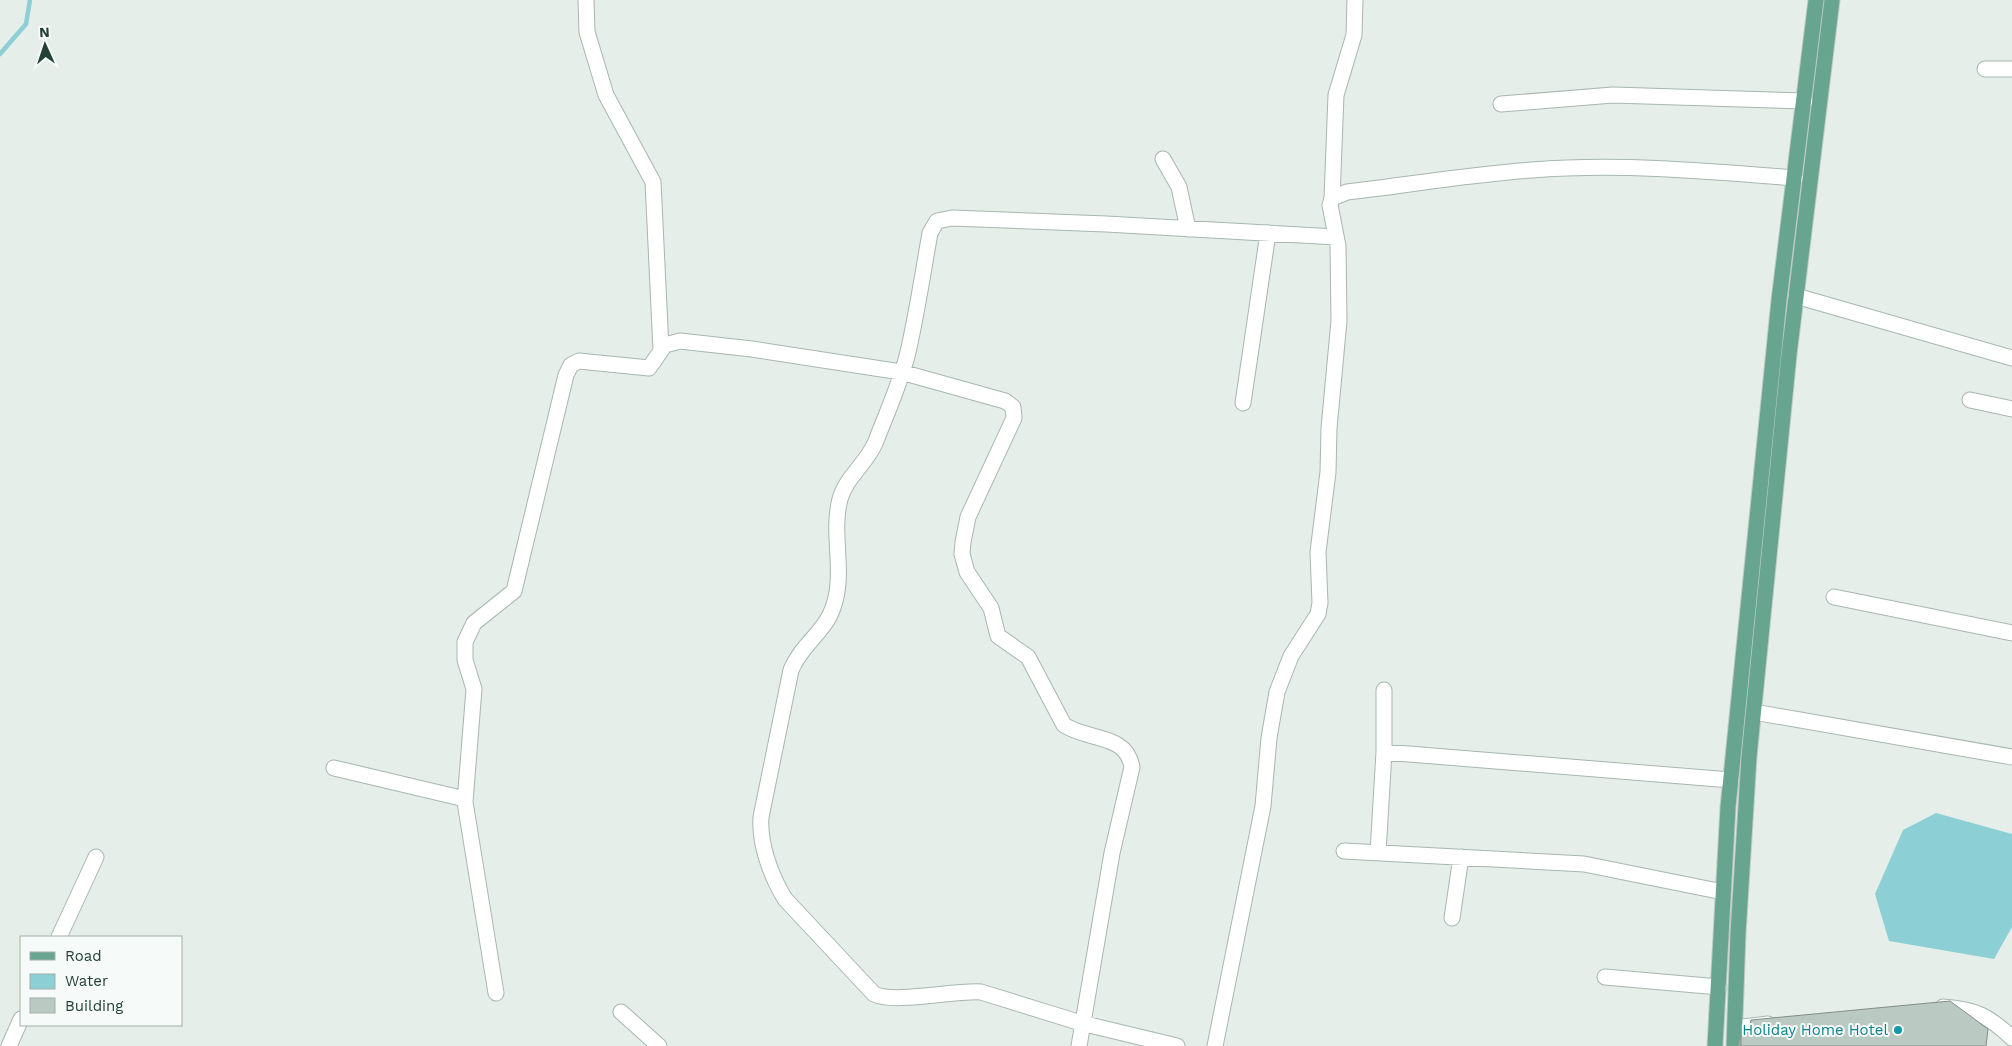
<svg xmlns="http://www.w3.org/2000/svg" width="2012" height="1046" font-family="'Work Sans',sans-serif">
<style>
.water{fill:#8ccfd4}
.lines{fill:none;stroke-linecap:round;stroke-linejoin:round}
.stream{stroke:#8ccfd4;stroke-width:4.5}
.minor-casing{stroke:#a7b7b0;stroke-width:17}
.major-casing{stroke:#c1cac7;stroke-width:17}
.minor{stroke:#fff;stroke-width:15}
.major{stroke:#68a590;stroke-width:15}
.wall{fill:#a0ada7}
.building{fill:#bac9c2;stroke:#828d88}
.culture-dot{fill:#0f9aa8;stroke:#f6faf8;stroke-width:2}
.labels{text-anchor:middle;dominant-baseline:central;stroke-width:4;stroke-linejoin:round;paint-order:stroke}
.culture-label{font-size:15px;fill:#0d838f;stroke:#f6faf8;text-anchor:end}
</style>
<rect width="100%" height="100%" fill="#e5eee9"/>
<path class="water" d="M1936,813L2012,834V927L1994,959L1889,941L1875,894L1903,830Z"/>
<g class="lines">
<path class="stream" d="M0,54L26,24L30,0"/>
<g class="minor-casing">
<path id="minor" d="M586,0L587,32L606,95L653,182L661,349
M1985,69H2012
M1501,104L1613,95L1805,101
M1163,159L1179,187L1188,229
M1332,198L1336,95L1354,35L1355,0
M1796,296L2012,358
M1970,400L2012,409
M1243,403L1268,233
M1834,597L2012,633
M1754,712L2012,757
M1384,752L1731,780
M334,768L465,799
M1344,851L1584,864L1723,892
M1378,853L1384,752V690
M1452,918L1461,857
M59,937L96,857
M1605,977L1719,987
M496,993L465,802L474,689L465,660V642L474,623L514,591L566,375L571,365L579,361L649,368L665,345L680,341L752,349L901,372L1005,401L1013,407L1014,418L968,517L963,542L962,554L967,572L991,608L998,636L1028,657L1064,725C1088,741 1126,733 1132,767L1112,853L1079,1046
M1943,1007C1975,1009 1989,1016 2012,1038
M621,1012L659,1046
M1735,1028L1768,1024
M9,1046L21,1019
M1177,1046L1081,1023L981,992C955,990 894,1004 874,994L785,899C771,876 759,844 761,817L791,670C801,646 821,634 830,615C848,577 830,537 840,499C846,477 868,462 876,441C887,412 901,382 908,352C917,313 923,272 930,233L937,221L952,218L1106,224L1336,237
M1215,1046L1263,806L1269,738L1277,692L1291,656L1318,614L1320,603L1318,552L1328,472L1329,428L1339,321L1338,246L1330,205L1332,198L1347,192C1409,185 1470,174 1532,170C1620,163 1708,171 1795,178"/>
</g>
<g class="major-casing">
<path id="major" d="M1715,1046L1728,807L1779,300L1816,0
M1734,1046L1738,934L1749,757L1789,355L1832,0"/>
</g>
<use href="#minor" class="minor"/>
<use href="#major" class="major"/>
</g>
<path class="wall" d="M1751,1020L1986,1046H1738L1741,1036L1746,1034Z"/>
<path class="building" d="M1950,1001L1988,1029L1986,1046H1741V1036L1749,1032L1751,1020Z"/>
<circle class="culture-dot" cx="1898" cy="1030" r="5"/>
<g class="labels">
<g class="culture-label">
<text x="1888" y="1030">Holiday Home Hotel</text>
</g>
</g>
<rect x="20" y="936" width="162" height="90" fill="#f6faf8" stroke="#a2b0aa"/>
<rect x="30" y="952" width="25" height="8" fill="#68a590" stroke="#a2b0aa"/>
<text x="65" y="961" font-size="15" fill="#234136">Road</text>
<rect x="30" y="974" width="25" height="15" fill="#8ccfd4" stroke="#a2b0aa"/>
<text x="65" y="986" font-size="15" fill="#234136">Water</text>
<rect x="30" y="998" width="25" height="15" fill="#bac9c2" stroke="#a2b0aa"/>
<text x="65" y="1011" font-size="15" fill="#234136">Building</text>
<g transform="translate(45 45) rotate(357)" stroke="#f6faf8" stroke-width="4" paint-order="stroke">
<path d="M0-4L9 19L0 12L-9 19Z" fill="#234136"/>
<text y="-8" font-size="14" font-weight="bold" text-anchor="middle" fill="#234136">N</text>
</g>
</svg>
